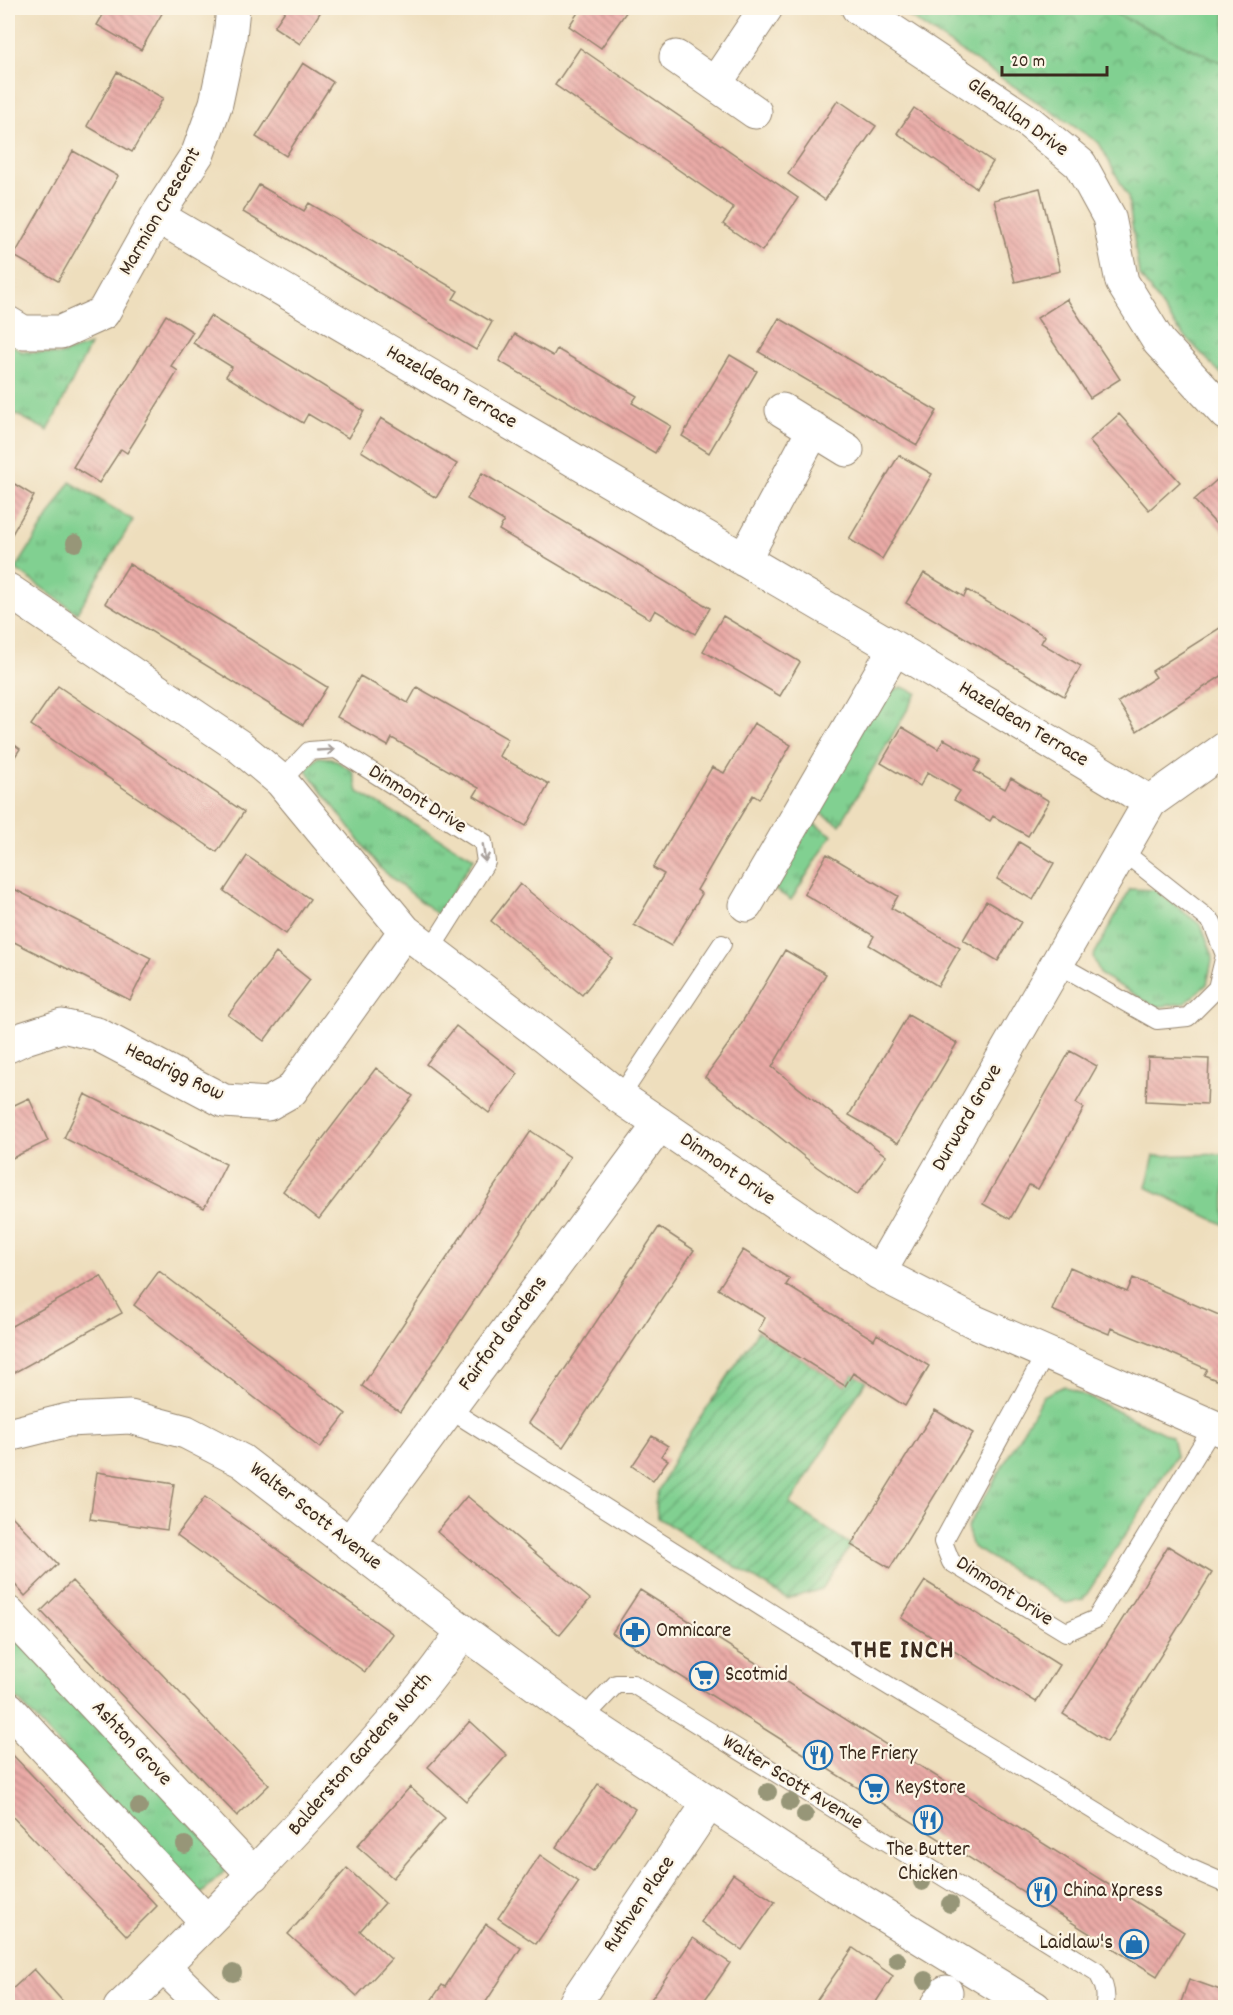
<svg xmlns="http://www.w3.org/2000/svg" width="1233" height="2015" font-family="Dekko,sans-serif">
<style>
.grass{fill:url(#grass-tufts);stroke:#5e7d58;stroke-width:1.5}
.park{fill:url(#park-crowns);stroke:#5e7d58;stroke-width:1.5}
.garden{fill:url(#garden-furrows);stroke:#5e7d58;stroke-width:1.5}
.pitch{fill:#81d091;stroke:#5e7d58;stroke-width:1.5}
.building{fill:url(#building-back-hatch)}
.lines{fill:none;stroke-linecap:round;stroke-linejoin:round}
.service-casing{stroke:#94846e;stroke-width:20}
.minor-casing{stroke:#94846e;stroke-width:35}
.service{stroke:#fff;stroke-width:18}
.minor{stroke:#fff;stroke-width:33}
.tree{fill:#979678}
.oneway{stroke:#a79f9a}
.labels{text-anchor:middle;dominant-baseline:central;stroke-width:4.5;stroke-linejoin:round;paint-order:stroke}
.street-label{font-size:21px;fill:#3b2a1e;stroke:#fcf5e5}
.poi-label{font-size:21px;fill:#3b2a1e;stroke:#fcf5e5;text-anchor:start}
.district-label{font-size:27px;font-weight:bold;letter-spacing:1.5px;fill:#3b2a1e;stroke:#fcf5e5}
</style>
<defs>
<pattern id="grass-tufts" width="24" height="20" patternUnits="userSpaceOnUse" patternTransform="scale(1.5)"><rect width="24" height="20" fill="#81d091"/><path d="M3 7l-1-3M5 7V3M7 7l1-3M15 17l-1-3M17 17v-4M19 17l1-3" fill="none" stroke="#6ba976"/></pattern>
<pattern id="park-crowns" width="20" height="18" patternUnits="userSpaceOnUse" patternTransform="scale(1.5)"><rect width="20" height="18" fill="#81d091"/><path d="M2 6a3 3 0 1 1 6 0M12 15a3 3 0 1 1 6 0" fill="none" stroke="#6ba976"/></pattern>
<pattern id="garden-furrows" width="10" height="10" patternUnits="userSpaceOnUse" patternTransform="scale(1.5)"><rect width="10" height="10" fill="#81d091"/><path d="M-1 1l2-2M0 10L10 0M9 11l2-2" fill="none" stroke="#6ba976"/></pattern>
<pattern id="building-back-hatch" width="6" height="6" patternUnits="userSpaceOnUse" patternTransform="scale(1.5)"><rect width="6" height="6" fill="#eaaba7"/><path d="M-1 5l2 2M0 0l6 6M5-1l2 2" fill="none" stroke="#bf8b87"/></pattern>
</defs>
<rect width="100%" height="100%" fill="#fcf5e5"/>
<filter id="ink" filterUnits="userSpaceOnUse"><feTurbulence type="fractalNoise" baseFrequency=".0167" numOctaves="2"/><feDisplacementMap in="SourceGraphic" scale="12" xChannelSelector="R" yChannelSelector="G"/><feConvolveMatrix kernelMatrix="1 2 1 2 8 2 1 2 1" color-interpolation-filters="sRGB"/></filter>
<filter id="wash" filterUnits="userSpaceOnUse"><feTurbulence type="fractalNoise" baseFrequency=".008" numOctaves="4" result="noise"/><feDisplacementMap in="SourceGraphic" scale="24" xChannelSelector="R" yChannelSelector="G"/><feGaussianBlur stdDeviation="1.35" result="paint"/><feColorMatrix in="noise" values="0 0 0 0 0 0 0 0 0 0 0 0 0 0 0 0 0 1.4 0 .05"/><feComposite in="paint" operator="in"/></filter>
<g filter="url(#wash)">
<rect width="100%" height="100%" fill="#eedebd"/>
<path class="grass" d="M8,342L21,351L60,355L90,345L48,431L8,410Z
M70,482L133,520L77,613L16,569Z
M902,687L917,693L840,825L811,807L872,705L889,692Z
M318,757L331,758L353,771L358,792L474,858L438,915L381,869L306,770Z
M807,819L832,835L791,900L766,884Z
M1130,889L1155,890L1201,925L1213,956L1207,984L1185,1003L1156,1007L1101,975L1093,957Z
M1225,1154V1225L1146,1187L1154,1156Z
M1064,1386L1172,1437L1176,1456L1083,1600L1066,1603L973,1547L967,1528L1043,1396Z
M8,1629L230,1866L199,1896L8,1689Z"/>
<path class="park" d="M896,8H1225V378L1177,328L1139,274L1128,197L1099,143Z"/>
<path class="garden" d="M758,1331L845,1386L853,1373L866,1381L790,1504L851,1545L822,1589L787,1599L658,1518L655,1503L658,1491L677,1453Z"/>
<path class="pitch" d="M1103,8H1225V64Z"/>
<g id="blocks">
<path class="building" d="M107,8H165L141,50L97,25Z
M287,8H323L300,44L274,27Z
M581,8H629L601,48L569,26Z
M580,48L798,198L762,251L723,224L734,208L555,85Z
M303,63L333,82L286,156L256,137Z
M117,72L163,98L132,152L87,126Z
M838,100L876,126L825,200L788,174Z
M914,108L993,162L976,188L897,133Z
M73,151L118,176L58,281L14,256Z
M259,185L304,211L309,203L458,291L453,299L492,322L476,350L243,212Z
M1040,188L1060,271L1015,282L994,200Z
M1067,299L1120,379L1090,398L1037,318Z
M166,315L193,332L171,366L178,371L127,453L121,449L99,483L73,467Z
M210,316L364,411L348,438L308,414L303,423L226,376L232,367L193,343Z
M779,318L937,411L917,445L759,352Z
M515,334L553,356L557,349L637,396L632,403L671,426L655,453L499,361Z
M730,355L757,371L709,453L682,436Z
M1119,414L1180,482L1149,510L1089,441Z
M381,418L457,464L436,498L361,451Z
M899,455L932,474L882,559L849,539Z
M482,473L710,608L695,634L655,610L650,619L499,530L504,521L467,499Z
M1219,478L1226,485V535L1194,500Z
M8,480L34,496L8,541Z
M129,564L327,687L303,725L105,603Z
M924,573L964,597L967,590L1045,636L1041,643L1081,666L1064,696L906,603Z
M723,616L800,662L780,696L703,651Z
M1226,624V673L1137,731L1118,702L1156,677L1152,671Z
M360,676L408,703L417,687L508,739L499,756L549,784L526,826L474,796L479,788L392,738L388,746L337,717Z
M58,686L244,812L217,852L31,725Z
M754,723L791,745L759,799L753,795L726,840L697,890L702,894L671,946L634,925L664,874L653,868L712,767L724,773Z
M902,727L938,749L944,739L981,760L974,771L1005,789L1011,778L1049,801L1028,836L993,816L990,821L954,800L960,791L928,772L920,786L881,763Z
M8,740L20,749L8,767Z
M1019,842L1054,863L1033,900L997,879Z
M827,854L898,896L891,908L960,948L938,986L869,945L874,936L804,894Z
M247,856L310,899L286,934L224,891Z
M520,884L612,958L582,995L491,921Z
M8,886L151,958L130,1000L8,939Z
M986,901L1021,922L998,961L963,940Z
M785,950L826,974L772,1067L886,1156L857,1195L817,1167L705,1077L732,1039Z
M276,953L310,980L264,1041L228,1015Z
M908,1015L957,1043L898,1143L849,1115Z
M456,1026L518,1074L489,1113L426,1064Z
M1070,1051L1097,1066L1076,1103L1084,1108L1038,1189L1029,1185L1010,1219L983,1204Z
M1148,1057L1209,1059L1207,1104L1146,1101Z
M376,1068L413,1096L319,1219L283,1191Z
M85,1094L226,1164L204,1208L64,1138Z
M29,1098L48,1141L8,1160V1108Z
M531,1131L570,1157L400,1412L362,1386Z
M659,1227L694,1250L563,1447L529,1423Z
M743,1250L790,1279L786,1285L829,1312L874,1340L877,1334L929,1366L905,1406L853,1373L845,1386L758,1331L765,1318L718,1289Z
M1070,1267L1127,1292L1133,1278L1226,1318V1324L1222,1333L1226,1334V1384L1204,1375L1207,1369L1157,1347L1111,1328L1109,1334L1052,1310Z
M159,1271L346,1414L320,1448L134,1305Z
M101,1276L122,1313L8,1376V1328Z
M935,1410L973,1433L890,1568L851,1545Z
M652,1436L668,1446L661,1456L668,1460L653,1481L632,1466Z
M97,1472L174,1484L167,1530L90,1519Z
M467,1496L590,1599L560,1635L437,1532Z
M205,1497L393,1634L365,1672L177,1535Z
M8,1512L58,1564L25,1596L8,1577Z
M1168,1546L1212,1573L1107,1742L1063,1714Z
M72,1581L269,1785L237,1816L41,1611Z
M925,1581L1059,1665L1036,1702L901,1618Z
M640,1590L1184,1932L1157,1976L612,1633Z
M470,1721L507,1755L466,1801L428,1767Z
M8,1750L157,1906L127,1936L8,1812Z
M598,1784L635,1809L593,1872L556,1847Z
M410,1787L445,1818L393,1878L357,1846Z
M540,1855L579,1882L536,1944L498,1918Z
M347,1868L385,1903L360,1931L391,1959L357,1996L288,1934Z
M733,1874L775,1902L742,1950L701,1922Z
M486,1924L521,1948L482,2008H438L430,2002L442,1985L445,1987Z
M693,1938L730,1963L713,1988L699,2008H645Z
M853,1948L893,1976L872,2008H829L817,2000Z
M34,1969L66,2005L63,2008H8V1993Z
M1189,1979L1226,1992V2008H1179Z"/>
</g>
</g>
<g filter="url(#ink)">
<use href="#blocks" fill-opacity="0" stroke="#94846e" stroke-width="1.5"/>
<g class="lines">
<g class="service-casing">
<path id="service" d="M281,781L309,751L336,749L483,842L486,862L431,949
M1058,964L1157,1020L1188,1017L1217,988L1225,955L1212,922L1121,850
M620,1097L722,944
M1046,1353L943,1542L951,1562L1066,1632L1096,1619L1213,1427
M449,1409L828,1649L1187,1867L1226,1884
M584,1720L596,1705L616,1684H633L1097,1972C1104,1983 1108,1994 1104,2008"/>
</g>
<g class="minor-casing">
<path id="minor" d="M858,8L1029,122L1080,164L1109,217L1122,282L1159,342L1226,414
M676,57L755,112
M715,84L766,8
M157,216L895,648L1150,802
M8,323L23,332H61L103,313L157,216L198,153L216,103L230,37L233,8
M782,410L847,450
M744,560L814,429
M8,590L239,746L281,781L405,931L533,1028L620,1097L879,1273L973,1321L1226,1432
M746,905L895,648
M8,1046L25,1038L62,1026L97,1034L224,1101L268,1104L291,1091L405,931
M879,1273L1150,802L1226,748
M8,1435L68,1420L130,1417L186,1432L242,1461L463,1631L584,1720L835,1885L1035,2008
M349,1544L660,1124
M8,1613L254,1875
M8,1708L207,1922
M163,1966L206,2008
M120,2008C193,1938 262,1866 330,1792C377,1740 425,1689 463,1631
M573,2008L578,1998L709,1803
M936,2008L946,1992"/>
</g>
<use href="#service" class="service"/>
<use href="#minor" class="minor"/>
</g>
<g class="tree">
<circle cx="75" cy="543" r="9"/>
<circle cx="768" cy="1792" r="9"/>
<circle cx="790" cy="1802" r="9"/>
<circle cx="139" cy="1807" r="9"/>
<circle cx="805" cy="1815" r="9"/>
<circle cx="185" cy="1845" r="9"/>
<circle cx="922" cy="1882" r="9"/>
<circle cx="950" cy="1904" r="9"/>
<circle cx="897" cy="1960" r="9"/>
<circle cx="233" cy="1973" r="9"/>
<circle cx="925" cy="1980" r="9"/>
</g>
<defs><path id="oneway-shaft" d="M-6 0H5M1.5-3L5.5 0L1.5 3" fill="none" stroke-width="1.6" stroke-linecap="round" stroke-linejoin="round" transform="scale(1.5)"/></defs>
<g class="oneway">
<use href="#oneway-shaft" transform="translate(326 750) rotate(-3)"/>
<use href="#oneway-shaft" transform="translate(484 853) rotate(82)"/>
</g>
</g>
<defs>
<g id="pharmacy-ring" transform="scale(1.5)"><circle r="9.5" fill="#fcf5e5" stroke="#1f6fb2" stroke-width="1.5"/><path d="M-2-6h4v4h4v4h-4v4h-4v-4h-4v-4h4Z" fill="#1f6fb2"/></g>
<g id="supermarket-ring" transform="scale(1.5)"><circle r="9.5" fill="#fcf5e5" stroke="#1f6fb2" stroke-width="1.5"/><path d="M-6-5.5h2.5l.6 2H6L4.5 2H-2.5L-4.4-4H-6ZM-1.5 3.2a1.3 1.3 0 1 0 .1 0ZM3 3.2a1.3 1.3 0 1 0 .1 0Z" fill="#1f6fb2"/></g>
<g id="restaurant-ring" transform="scale(1.5)"><circle r="9.5" fill="#fcf5e5" stroke="#1f6fb2" stroke-width="1.5"/><path d="M-5-6h1v4h1v-4h1v4h1v-4h1v5L-1.5 .5V6h-2V.5L-5-1ZM5-6V6H3V1.5H1.5Q1.5-4 5-6Z" fill="#1f6fb2"/></g>
<g id="shop-ring" transform="scale(1.5)"><circle r="9.5" fill="#fcf5e5" stroke="#1f6fb2" stroke-width="1.5"/><path d="M-5-2.5h2.3a2.7 3.5 0 0 1 5.4 0H5L5.5 6h-11ZM-1.5-2.5h3a1.5 2.3 0 0 0-3 0Z" fill="#1f6fb2"/></g>
</defs>
<g fill-rule="evenodd">
<use href="#pharmacy-ring" x="635" y="1632"/>
<use href="#supermarket-ring" x="704" y="1676"/>
<use href="#restaurant-ring" x="818" y="1755"/>
<use href="#supermarket-ring" x="874" y="1789"/>
<use href="#restaurant-ring" x="928" y="1820"/>
<use href="#restaurant-ring" x="1042" y="1892"/>
<use href="#shop-ring" x="1134" y="1944"/>
</g>
<g class="labels">
<g class="street-label">
<text transform="translate(1017 118) rotate(36)">Glenallan Drive</text>
<text transform="translate(161 212) rotate(-60)">Marmion Crescent</text>
<text transform="translate(451 388) rotate(30)">Hazeldean Terrace</text>
<text transform="translate(1023 725) rotate(31)">Hazeldean Terrace</text>
<text transform="translate(417 800) rotate(32)">Dinmont Drive</text>
<text transform="translate(174 1073) rotate(26)">Headrigg Row</text>
<text transform="translate(968 1118) rotate(-60)">Durward Grove</text>
<text transform="translate(727 1170) rotate(35)">Dinmont Drive</text>
<text transform="translate(504 1334) rotate(-54)">Fairford Gardens</text>
<text transform="translate(315 1517) rotate(38)">Walter Scott Avenue</text>
<text transform="translate(1004 1592) rotate(33)">Dinmont Drive</text>
<text transform="translate(131 1744) rotate(47)">Ashton Grove</text>
<text transform="translate(361 1755) rotate(-49)">Balderston Gardens North</text>
<text transform="translate(792 1783) rotate(32)">Walter Scott Avenue</text>
<text transform="translate(640 1905) rotate(-56)">Ruthven Place</text>
</g>
<g class="poi-label">
<text x="656" y="1632">Omnicare</text>
<text x="725" y="1676">Scotmid</text>
<text x="839" y="1755">The Friery</text>
<text x="895" y="1789">KeyStore</text>
<text x="928" y="1851" text-anchor="middle">The Butter<tspan x="928" dy="24">Chicken</tspan></text>
<text x="1063" y="1892">China Xpress</text>
<text x="1113" y="1944" text-anchor="end">Laidlaw's</text>
</g>
<g class="district-label">
<text x="903" y="1651">THE INCH</text>
</g>
</g>
<rect width="1233" height="2015" fill="none" stroke="#fcf5e5" stroke-width="30"/>
<path d="M1002 66v9h105v-9" fill="none" stroke="#3b2a1e" stroke-width="3"/>
<text x="1011" y="66" font-size="18" fill="#3b2a1e" stroke="#fcf5e5" stroke-width="4.5" paint-order="stroke">20 m</text>
</svg>
